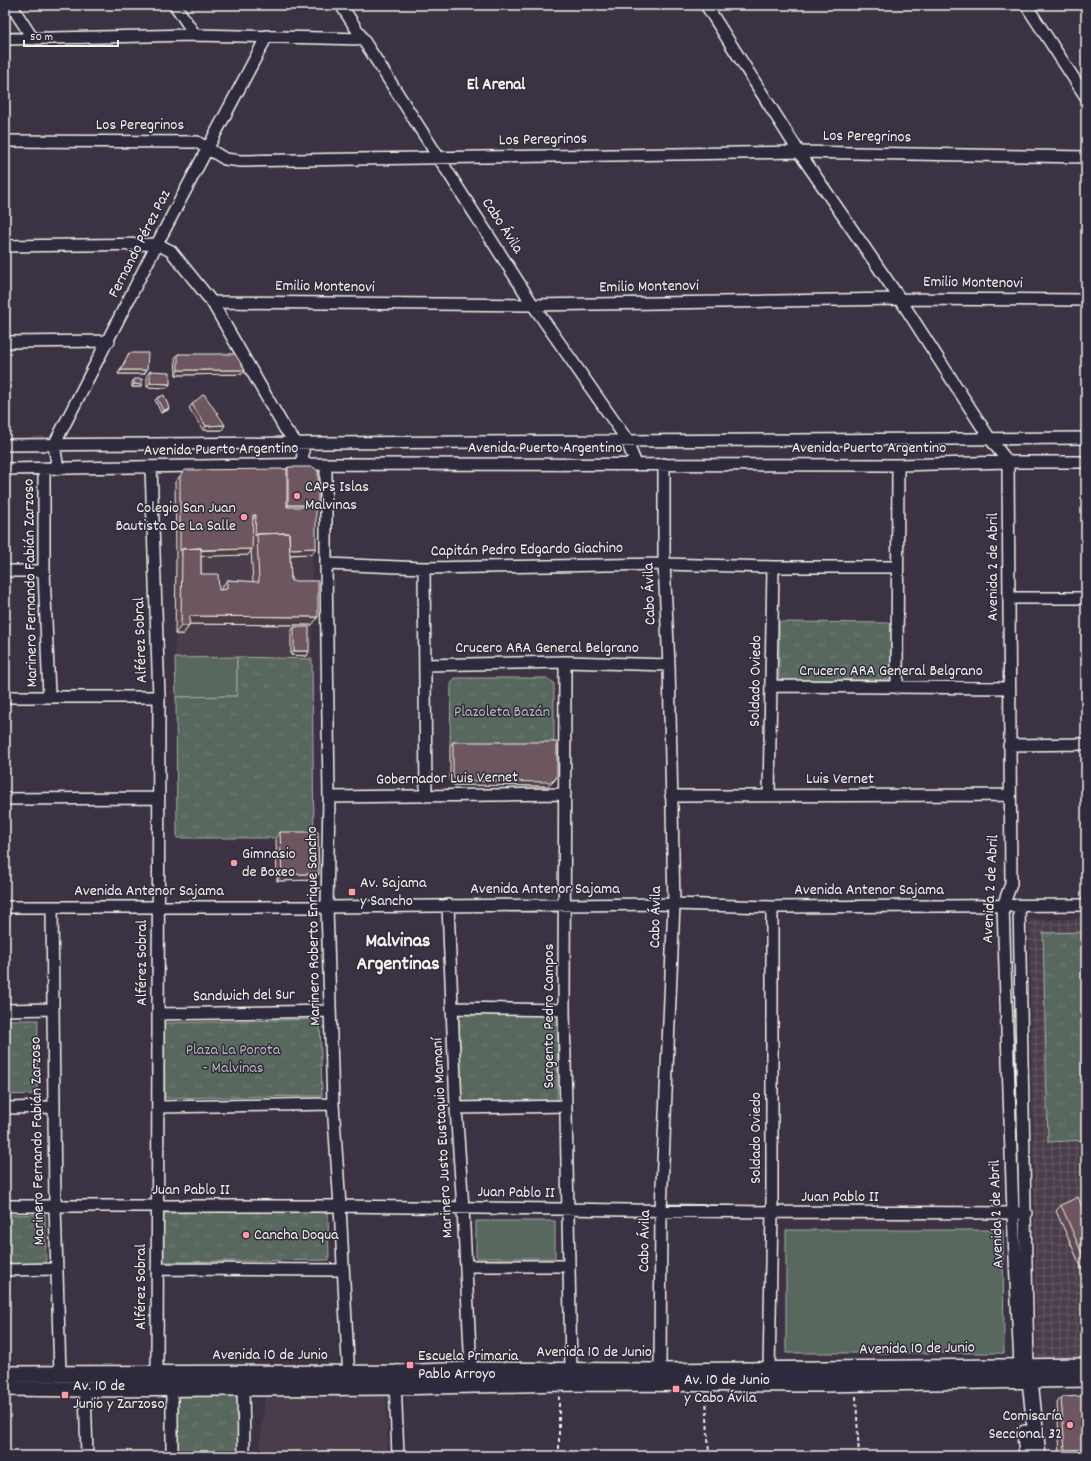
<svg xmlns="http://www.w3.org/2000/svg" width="1091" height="1461" font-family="Dekko,sans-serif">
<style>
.built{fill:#4a3e4c}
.industrial{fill:url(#industrial-grid)}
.grass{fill:#59675e;stroke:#a6aca3}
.park{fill:url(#park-tufts);stroke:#a6aca3}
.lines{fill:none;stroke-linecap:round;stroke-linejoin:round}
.street-casing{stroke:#f4f1e8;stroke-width:14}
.secondary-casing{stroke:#f4f1e8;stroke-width:18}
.path{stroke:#f4f1e8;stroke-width:2;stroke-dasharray:4 3;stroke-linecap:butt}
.street{stroke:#2f2a3d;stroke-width:11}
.secondary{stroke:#2f2a3d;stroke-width:15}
.wall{fill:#5e4a51;stroke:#f4f1e8;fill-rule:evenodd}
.shaded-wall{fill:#4c3c42;stroke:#f4f1e8}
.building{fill:#6d565e;stroke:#f4f1e8}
.poi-dot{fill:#ff9aa2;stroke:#2f2a3d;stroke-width:1.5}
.labels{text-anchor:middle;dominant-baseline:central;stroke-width:3;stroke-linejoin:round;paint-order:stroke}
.street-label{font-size:16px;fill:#f4f1e8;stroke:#2f2a3d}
.poi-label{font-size:16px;fill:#f4f1e8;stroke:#2f2a3d;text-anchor:start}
.park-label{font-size:16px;fill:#b6bab1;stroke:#2f2a3d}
.neighbourhood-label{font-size:17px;font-weight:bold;fill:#f4f1e8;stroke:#2f2a3d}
.district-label{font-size:20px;font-weight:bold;fill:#f4f1e8;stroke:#2f2a3d}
</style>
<defs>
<pattern id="industrial-grid" width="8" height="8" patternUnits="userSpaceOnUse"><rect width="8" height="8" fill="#4a3e4c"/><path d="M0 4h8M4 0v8" fill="none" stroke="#655a66"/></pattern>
<pattern id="park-tufts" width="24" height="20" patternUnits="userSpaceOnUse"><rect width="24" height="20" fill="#59675e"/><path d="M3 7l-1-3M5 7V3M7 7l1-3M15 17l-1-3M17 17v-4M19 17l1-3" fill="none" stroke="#717d75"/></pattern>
</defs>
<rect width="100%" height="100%" fill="#3b3344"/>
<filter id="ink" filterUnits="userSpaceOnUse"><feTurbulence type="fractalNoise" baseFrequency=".025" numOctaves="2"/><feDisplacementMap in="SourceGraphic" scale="8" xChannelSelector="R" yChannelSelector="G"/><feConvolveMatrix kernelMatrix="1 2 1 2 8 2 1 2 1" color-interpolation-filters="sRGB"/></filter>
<g filter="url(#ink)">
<path class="built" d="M312,521V659L237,657L175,658L176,557L248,555V522Z
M265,1395L386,1396L388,1456H259Z"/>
<path class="industrial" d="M1086,919V1358H1037L1029,920Z"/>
<path class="grass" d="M237,657V696L176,697L175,658Z
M476,1221H555V1258H476Z
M786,1230H1003L1004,1353H786Z"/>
<path class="park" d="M779,622L892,623V680H779Z
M237,657L312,659L314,838H177L176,697L237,696Z
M455,678H547L554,683V746H450L451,684Z
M1086,932V1140L1048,1142L1043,933Z
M558,1014L557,1102H462L459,1015Z
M320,1019L322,1096L165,1098L164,1023Z
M5,1020H38L37,1094L5,1095Z
M328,1211L329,1260L164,1262L163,1213Z
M45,1214L46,1264L5,1265V1215Z
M175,1393H238V1456H176Z"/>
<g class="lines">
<g class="street-casing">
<path id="street" d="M11,5L33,39
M175,5L195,35
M341,5L533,305L625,437L636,464
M706,5L799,152L900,299L988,436L1008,462L1011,884L1003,906L1013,1214L1020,1366
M1026,5L1086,97
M5,39L195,35L363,39
M5,141L197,142L225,159L241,161L799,152L1086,157
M5,246L157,244L171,251L212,302L285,429L303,451L302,466
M212,302L533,305L900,299L1086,300
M5,342L109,341
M5,445L1086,438
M326,464V564L329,797L327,907L333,1104L340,1206L349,1379
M151,467L159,697L157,1380
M5,469L326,464L898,465L1008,462H1086
M44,469V571L49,696
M58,469L54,445L157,244L267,36
M326,564L424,568L664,564L773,567H897
M424,568L426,796
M5,571H44
M1009,598H1086
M565,662L564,1010L571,1369
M425,665L565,662L669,665
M772,686L1009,688
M897,688L898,465
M5,697H159
M1009,745L1086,744
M769,795L773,567
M671,796L1009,795
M329,797L565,794
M5,799L158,798
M448,905L456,1108L463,1208L471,1370
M1019,906L1028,1366
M5,907H327L674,904L772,907L1086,905
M52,907L55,1205L60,1374
M452,1008L564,1010
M5,1010L52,1009
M158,1014L330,1011
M158,1107L333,1104
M5,1108L54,1107
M456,1108L565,1106
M5,1206H340L772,1212L1026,1213
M466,1266H569
M157,1269L343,1270
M5,1270L56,1269
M769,1370L772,1212V907
M660,1371L661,1210L674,904L669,665L664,564V464
M395,1380L398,1456
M243,1381L244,1456
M172,1388V1456
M85,1389L87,1456"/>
</g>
<g class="secondary-casing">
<path id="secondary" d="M1029,1371L1038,1456
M5,1374L395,1373L471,1370L660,1371L1086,1366
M5,1388L85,1389L396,1387L559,1383L822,1384L1086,1379
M1025,1433L1027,1456"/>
</g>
<path class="path" d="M559,1396V1456
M856,1396L859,1456
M706,1397L709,1456"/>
<use href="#street" class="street"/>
<use href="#secondary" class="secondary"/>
</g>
<path class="wall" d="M129,353L144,374H118L127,357Z
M178,354L245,370L242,374L176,375L175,358Z
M150,371L170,384L167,388L147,387V375Z
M134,379L140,387H132V381Z
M157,398L168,410L161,413L155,400Z
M192,404L222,430H203L189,408Z
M288,467L316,507L312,554L290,555L291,581L312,625L189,624V626L183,634H175L176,557L175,482L180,476L287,469ZM251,550L253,582L227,580L221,589V590H219L201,574V556L248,555Z
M294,627L307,656L291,655V631Z
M453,742L554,781L549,786L454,785L450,781V746Z
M280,832L314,880L277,881L276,838Z
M1061,1205L1086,1217V1274L1082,1269L1056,1211Z
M1061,1397L1083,1455L1060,1456L1057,1403Z"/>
<path class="shaded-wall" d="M121,370H147L144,374H118Z
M178,370H245L242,374L176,375Z
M150,383L170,384L167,388L147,387Z
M134,384L142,385L140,387H132Z
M169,408L168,410L161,413L163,411Z
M225,425L222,430H203L206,426Z
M288,505H318L312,513H283Z
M253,515H256L252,521Z
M316,548L312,554L284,555L289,549Z
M252,549L248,555L182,557V551Z
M190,616L318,617L312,625L184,624Z
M181,626H189L183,634H175Z
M294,651H309L307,656L291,655Z
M557,777L554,781L549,786L454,785L457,781Z
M282,874H319L314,880L277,881Z
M1086,1449V1450L1083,1455L1060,1456L1065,1450Z"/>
<path class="building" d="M129,353H148L147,370H121Z
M178,354H235L245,370H178Z
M150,371L170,372V384L150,383Z
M134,379H142V385L134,384Z
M204,394L225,425L206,426L192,404Z
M164,395L169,408L163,411L157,398Z
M288,467H313L318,471V505H288Z
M287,469V507H316V548L290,549L289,533L257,534L255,536L256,515H253L252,549L201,550V548L182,549L180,551V476L185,470Z
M289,533L291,581H318V617L190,616L189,626H181L182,549L201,548V574H218L219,590L227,589V580L259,582L257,534Z
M294,627H309V651H294Z
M453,742H557V777L552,782L457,781L453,777Z
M280,832H318L319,874H282Z
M1078,1197L1086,1217V1263L1061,1205Z
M1084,1396L1086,1429V1449L1065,1450L1061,1397Z"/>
</g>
<g class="poi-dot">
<circle cx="297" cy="496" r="4"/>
<circle cx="244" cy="517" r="4"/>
<circle cx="234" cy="863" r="4"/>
<rect x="348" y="888" width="8" height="8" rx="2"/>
<circle cx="246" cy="1235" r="4"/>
<rect x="406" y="1361" width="8" height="8" rx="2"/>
<rect x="672" y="1385" width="8" height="8" rx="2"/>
<rect x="61" y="1391" width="8" height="8" rx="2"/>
<circle cx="1070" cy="1425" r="4"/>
</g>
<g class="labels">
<g class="street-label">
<text x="140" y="125">Los Peregrinos</text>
<text transform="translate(867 137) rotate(1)">Los Peregrinos</text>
<text transform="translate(543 140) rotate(-1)">Los Peregrinos</text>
<text transform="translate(502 226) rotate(57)">Cabo Ávila</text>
<text transform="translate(140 244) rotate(-63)">Fernando Pérez Paz</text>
<text transform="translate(973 283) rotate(1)">Emilio Montenovi</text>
<text transform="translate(325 287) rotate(1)">Emilio Montenovi</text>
<text transform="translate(649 287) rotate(-1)">Emilio Montenovi</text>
<text x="545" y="448">Avenida Puerto Argentino</text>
<text x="869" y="448">Avenida Puerto Argentino</text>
<text transform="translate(221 450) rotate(-1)">Avenida Puerto Argentino</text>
<text transform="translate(527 550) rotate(-1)">Capitán Pedro Edgardo Giachino</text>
<text transform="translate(993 567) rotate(-90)">Avenida 2 de Abril</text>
<text transform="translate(31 583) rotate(-91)">Marinero Fernando Fabián Zarzoso</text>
<text transform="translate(650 594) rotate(-92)">Cabo Ávila</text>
<text transform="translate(141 640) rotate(-92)">Alférez Sobral</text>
<text x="547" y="648">Crucero ARA General Belgrano</text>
<text x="891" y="671">Crucero ARA General Belgrano</text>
<text transform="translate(756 681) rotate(-89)">Soldado Oviedo</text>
<text transform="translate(447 779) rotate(-1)">Gobernador Luis Vernet</text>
<text x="840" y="779">Luis Vernet</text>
<text x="545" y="889">Avenida Antenor Sajama</text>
<text transform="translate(991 889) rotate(-87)">Avenida 2 de Abril</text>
<text x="869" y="890">Avenida Antenor Sajama</text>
<text x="149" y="891">Avenida Antenor Sajama</text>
<text transform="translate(656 917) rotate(-89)">Cabo Ávila</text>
<text transform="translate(314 926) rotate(-91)">Marinero Roberto Enrique Sancho</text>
<text transform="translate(142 963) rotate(-90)">Alférez Sobral</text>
<text transform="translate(244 996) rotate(-1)">Sandwich del Sur</text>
<text transform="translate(549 1016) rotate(-90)">Sargento Pedro Campos</text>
<text transform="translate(443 1138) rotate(-93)">Marinero Justo Eustaquio Mamaní</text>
<text transform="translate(756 1138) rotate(-90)">Soldado Oviedo</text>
<text transform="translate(38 1141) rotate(-91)">Marinero Fernando Fabián Zarzoso</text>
<text x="191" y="1190">Juan Pablo II</text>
<text transform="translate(516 1193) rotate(1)">Juan Pablo II</text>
<text x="840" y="1197">Juan Pablo II</text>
<text transform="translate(997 1214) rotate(-92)">Avenida 2 de Abril</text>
<text transform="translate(645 1241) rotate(-89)">Cabo Ávila</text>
<text transform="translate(141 1287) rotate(-90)">Alférez Sobral</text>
<text transform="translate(917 1349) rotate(-1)">Avenida 10 de Junio</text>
<text x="594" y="1352">Avenida 10 de Junio</text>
<text x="270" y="1355">Avenida 10 de Junio</text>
</g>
<g class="poi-label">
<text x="305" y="487">CAPs Islas<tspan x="305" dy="18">Malvinas</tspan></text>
<text x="236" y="508" text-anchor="end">Colegio San Juan<tspan x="236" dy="18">Bautista De La Salle</tspan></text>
<text x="242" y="854">Gimnasio<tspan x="242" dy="18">de Boxeo</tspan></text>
<text x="360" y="883">Av. Sajama<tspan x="360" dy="18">y Sancho</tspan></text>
<text x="254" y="1235">Cancha Doqua</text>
<text x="418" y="1356">Escuela Primaria<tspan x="418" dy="18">Pablo Arroyo</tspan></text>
<text x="684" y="1380">Av. 10 de Junio<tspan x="684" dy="18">y Cabo Ávila</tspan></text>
<text x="73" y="1386">Av. 10 de<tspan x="73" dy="18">Junio y Zarzoso</tspan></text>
<text x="1062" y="1416" text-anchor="end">Comisaría<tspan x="1062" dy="18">Seccional 32</tspan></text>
</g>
<g class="park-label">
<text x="502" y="712">Plazoleta Bazán</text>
<text x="233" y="1050">Plaza La Porota<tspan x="233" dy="18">- Malvinas</tspan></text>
</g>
<g class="neighbourhood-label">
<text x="496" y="86">El Arenal</text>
</g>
<g class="district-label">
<text x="398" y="942">Malvinas<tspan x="398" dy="23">Argentinas</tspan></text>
</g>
</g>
<rect width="1091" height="1461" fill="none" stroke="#2f2a3d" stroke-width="20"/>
<rect x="10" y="10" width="1071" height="1441" fill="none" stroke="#f4f1e8" stroke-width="1.5" filter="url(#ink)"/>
<path d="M24 40v6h94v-6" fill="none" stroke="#f4f1e8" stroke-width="2"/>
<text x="30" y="40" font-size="12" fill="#f4f1e8" stroke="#2f2a3d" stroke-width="3" paint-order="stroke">50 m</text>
</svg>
